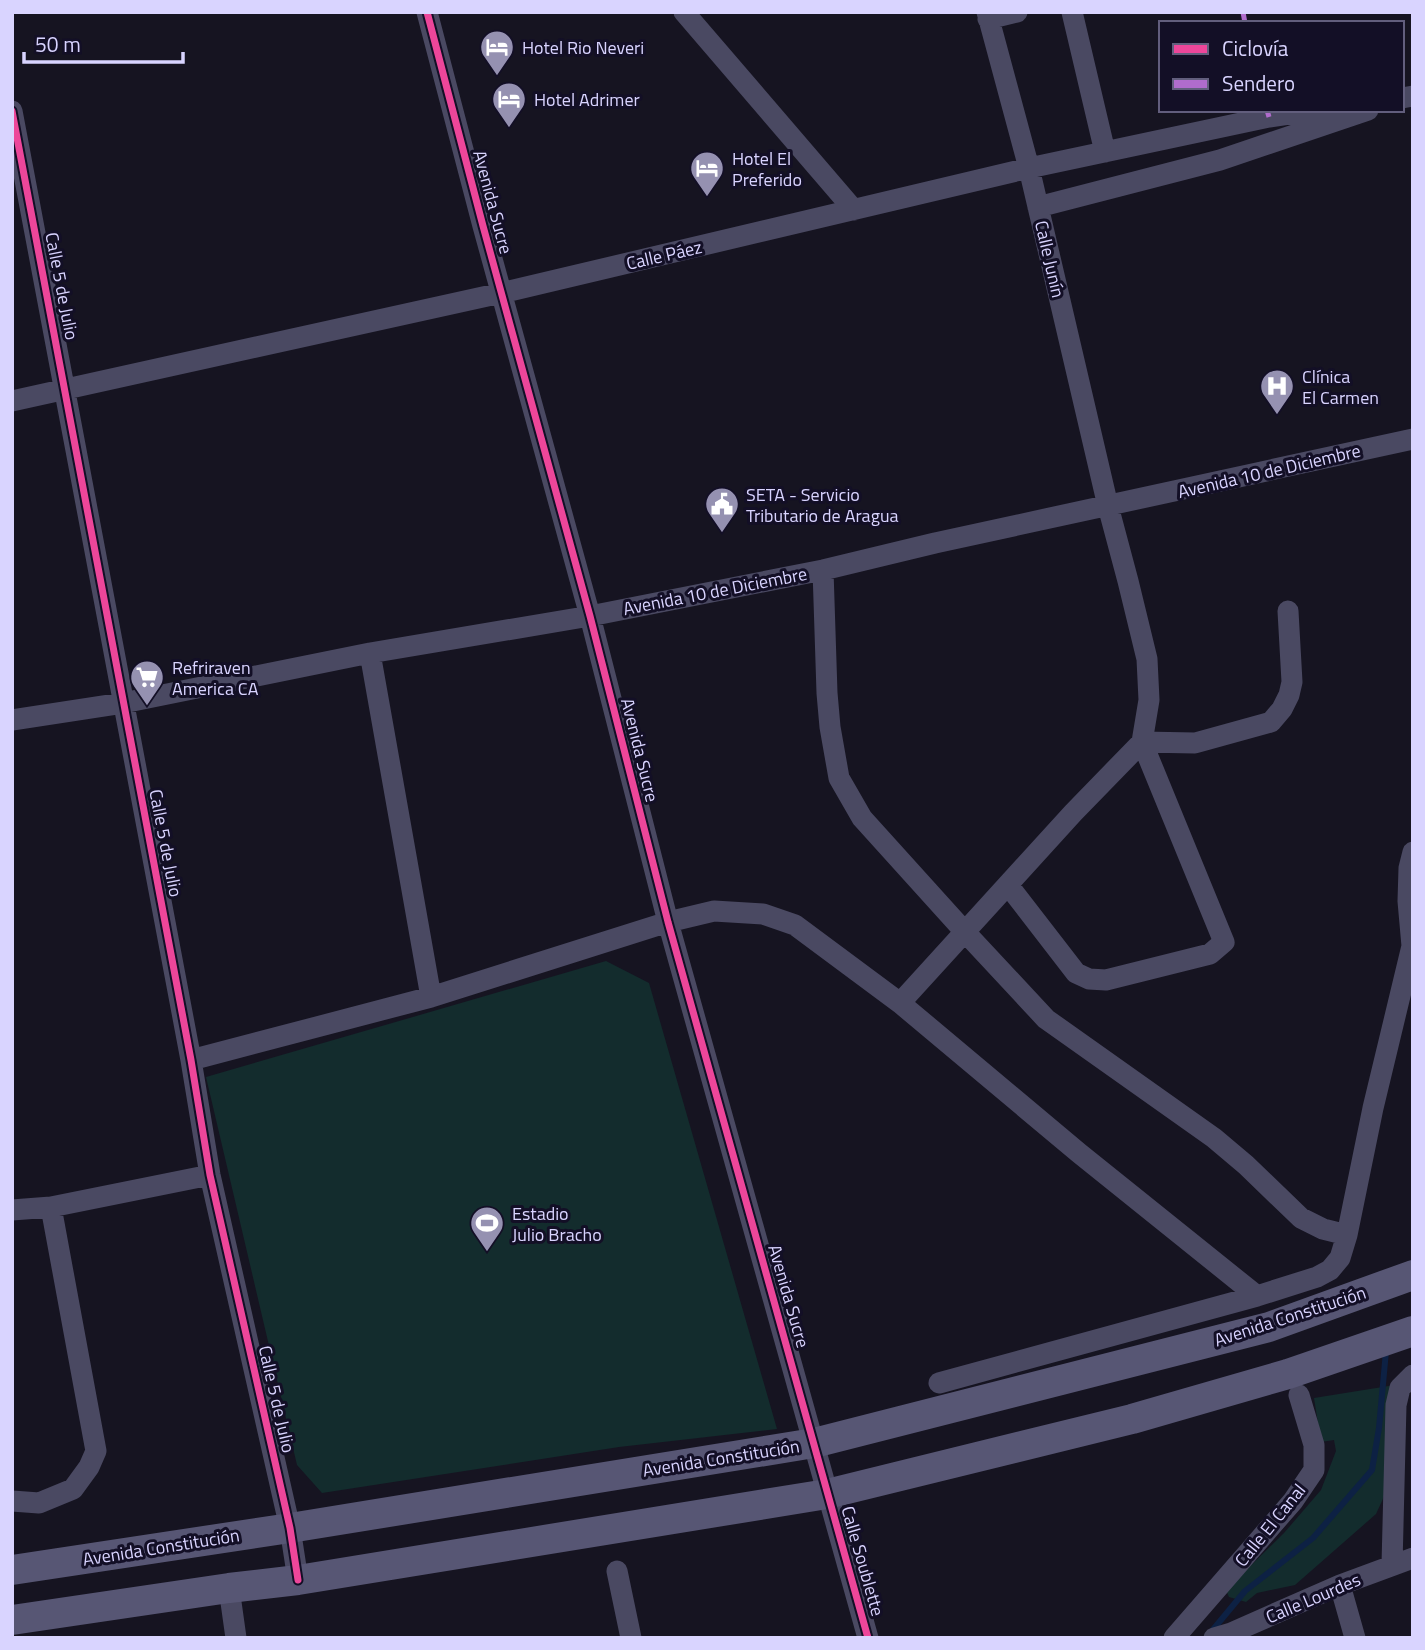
<svg xmlns="http://www.w3.org/2000/svg" width="1425" height="1650" font-family="'Titillium Web',sans-serif">
<style>
.green{fill:#132c2d}
.lines{fill:none;stroke-linecap:round;stroke-linejoin:round}
.stream{stroke:#0d2144;stroke-width:6}
.street{stroke:#4a4962;stroke-width:21}
.secondary{stroke:#575674;stroke-width:30}
.quiet{stroke:#b06ccc;stroke-width:5;stroke-dasharray:10 5;stroke-linecap:butt}
.cycleway-casing{stroke:#130f26;stroke-width:11}
.cycleway{stroke:#ed469a;stroke-width:7}
.labels{text-anchor:middle;dominant-baseline:central;stroke-width:6;stroke-linejoin:round;paint-order:stroke}
.poi-label{font-size:18px;fill:#d9d4ff;stroke:#130f26;text-anchor:start}
.street-label{font-size:18px;fill:#d9d4ff;stroke:#130f26}
</style>
<rect width="100%" height="100%" fill="#161421"/>
<path class="green" d="M606,961L649,983L777,1429L619,1447L322,1493L297,1465L206,1077Z
M1395,1385L1387,1490L1376,1514L1295,1585L1257,1593L1246,1602L1229,1597L1226,1590L1284,1533L1321,1490L1336,1451L1334,1440L1321,1442L1314,1398Z"/>
<g class="lines">
<path class="stream" d="M1211,1632L1245,1591L1313,1538L1372,1470L1379,1428L1386,1351"/>
<path class="street" d="M427,12L483,226L590,616L668,922L868,1638
M684,12L854,210
M1072,12L1105,152
M988,19L1017,12
M1402,98L1413,96
M12,111L191,1060L210,1175L290,1528L298,1580
M1038,207L1220,160L1368,110
M12,401L501,293L1029,168L1269,117L1316,110
M823,570L827,693L830,727L839,778L862,818L965,932L1046,1019L1214,1138L1246,1165L1301,1218L1323,1229L1347,1235
M370,653L431,997
M12,720L123,703L370,653L590,616L823,570L935,543L1413,439
M1008,885L1076,973L1089,979L1106,980L1210,954L1224,942L1142,742L1195,743L1271,722L1282,709L1289,695L1292,682L1288,611
M900,1003L1073,813L1142,742L1149,700L1147,659L1128,581L1108,506L1029,168L987,12
M191,1060L431,997L668,922L714,911L763,914L795,925L900,1003L1079,1153L1257,1296
M12,1210L51,1207L210,1175
M939,1383L1257,1296L1317,1277L1330,1270L1340,1258L1347,1235L1373,1108L1412,946L1408,901L1409,868L1413,852
M12,1501L39,1503L73,1489L89,1467L96,1451L51,1207
M1392,1565L1396,1405L1400,1388L1413,1375
M617,1571L631,1638
M1340,1585L1355,1638
M229,1588L236,1638
M1174,1638L1293,1501L1314,1470V1445L1299,1395
M1214,1638L1231,1633L1340,1585L1413,1558"/>
<path class="secondary" d="M12,1570L290,1528L814,1443L1269,1327L1413,1275
M12,1620L229,1588L298,1580L827,1494L1132,1419L1288,1374L1413,1331"/>
<path class="quiet" d="M1243,12L1245,23
M1267,110L1269,117"/>
<g class="cycleway-casing">
<path id="cycleway" d="M427,12L483,226L590,616L668,922L868,1638
M12,111L191,1060L210,1175L290,1528L298,1580"/>
</g>
<use href="#cycleway" class="cycleway"/>
</g>
<defs>
<g id="hotel-pin" transform="scale(1.75)"><path d="M0 17L-7.5 6A9.5 9.5 0 1 1 7.5 6Z" fill="#9591b1" stroke="#130f26"/><path d="M-6-4.5h1.5V1H6V5H4.5V3h-9V5H-6ZM-4 0a1.8 1.8 0 1 1 3.6 0ZM.5 0V-2.5h3Q6-2.5 6 0Z" fill="#fff"/></g>
<g id="hospital-pin" transform="scale(1.75)"><path d="M0 17L-7.5 6A9.5 9.5 0 1 1 7.5 6Z" fill="#9591b1" stroke="#130f26"/><path d="M-5-5h3v3.5h4V-5h3V5h-3V1.5h-4V5h-3Z" fill="#fff"/></g>
<g id="civic-pin" transform="scale(1.75)"><path d="M0 17L-7.5 6A9.5 9.5 0 1 1 7.5 6Z" fill="#9591b1" stroke="#130f26"/><path d="M-.6-6.5H3V-4.5H.6V-3L4-1V1h2V6H-6V1h2V-1L-.6-3ZM-1.2 2.5V6h2.4V2.5Z" fill="#fff"/></g>
<g id="supermarket-pin" transform="scale(1.75)"><path d="M0 17L-7.5 6A9.5 9.5 0 1 1 7.5 6Z" fill="#9591b1" stroke="#130f26"/><path d="M-6-5.5h2.5l.6 2H6L4.5 2H-2.5L-4.4-4H-6ZM-1.5 3.2a1.3 1.3 0 1 0 .1 0ZM3 3.2a1.3 1.3 0 1 0 .1 0Z" fill="#fff"/></g>
<g id="stadium-pin" transform="scale(1.75)"><path d="M0 17L-7.5 6A9.5 9.5 0 1 1 7.5 6Z" fill="#9591b1" stroke="#130f26"/><path d="M0-5a6.5 5 0 1 0 0 10a6.5 5 0 1 0 0-10ZM-3.5-1.8h7v3.6h-7Z" fill="#fff"/></g>
</defs>
<g fill-rule="evenodd">
<use href="#hotel-pin" x="497" y="47"/>
<use href="#hotel-pin" x="509" y="99"/>
<use href="#hotel-pin" x="707" y="168"/>
<use href="#hospital-pin" x="1277" y="386"/>
<use href="#civic-pin" x="722" y="504"/>
<use href="#supermarket-pin" x="147" y="677"/>
<use href="#stadium-pin" x="487" y="1223"/>
</g>
<g class="labels">
<g class="poi-label">
<text x="522" y="47">Hotel Rio Neveri</text>
<text x="534" y="99">Hotel Adrimer</text>
<text x="732" y="158">Hotel El<tspan x="732" dy="21">Preferido</tspan></text>
<text x="1302" y="376">Clínica<tspan x="1302" dy="21">El Carmen</tspan></text>
<text x="746" y="494">SETA - Servicio<tspan x="746" dy="21">Tributario de Aragua</tspan></text>
<text x="172" y="667">Refriraven<tspan x="172" dy="21">America CA</tspan></text>
<text x="512" y="1213">Estadio<tspan x="512" dy="21">Julio Bracho</tspan></text>
</g>
<g class="street-label">
<text transform="translate(493 202) rotate(75)">Avenida Sucre</text>
<text transform="translate(664 255) rotate(-13)">Calle Páez</text>
<text transform="translate(1050 259) rotate(77)">Calle Junín</text>
<text transform="translate(62 286) rotate(79)">Calle 5 de Julio</text>
<text transform="translate(1269 471) rotate(-13)">Avenida 10 de Diciembre</text>
<text transform="translate(715 591) rotate(-11)">Avenida 10 de Diciembre</text>
<text transform="translate(640 750) rotate(76)">Avenida Sucre</text>
<text transform="translate(166 843) rotate(79)">Calle 5 de Julio</text>
<text transform="translate(789 1296) rotate(74)">Avenida Sucre</text>
<text transform="translate(1290 1316) rotate(-18)">Avenida Constitución</text>
<text transform="translate(277 1399) rotate(77)">Calle 5 de Julio</text>
<text transform="translate(721 1458) rotate(-9)">Avenida Constitución</text>
<text transform="translate(1270 1525) rotate(-51)">Calle El Canal</text>
<text transform="translate(161 1547) rotate(-9)">Avenida Constitución</text>
<text transform="translate(863 1561) rotate(74)">Calle Soublette</text>
<text transform="translate(1313 1598) rotate(-23)">Calle Lourdes</text>
</g>
</g>
<rect width="1425" height="1650" fill="none" stroke="#d9d4ff" stroke-width="28"/>
<rect x="1159" y="21" width="245" height="91" fill="#130f26" stroke="#625e7d" stroke-width="2"/>
<rect x="1173" y="44" width="35" height="10" fill="#ed469a" stroke="#625e7d" stroke-width="2"/>
<text x="1222" y="56" font-size="21" fill="#d9d4ff">Ciclovía</text>
<rect x="1173" y="79" width="35" height="10" fill="#b06ccc" stroke="#625e7d" stroke-width="2"/>
<text x="1222" y="91" font-size="21" fill="#d9d4ff">Sendero</text>
<path d="M24 52v10h159v-10" fill="none" stroke="#d9d4ff" stroke-width="3.5"/>
<text x="35" y="52" font-size="21" fill="#d9d4ff" stroke="#130f26" stroke-width="5" paint-order="stroke">50 m</text>
</svg>
